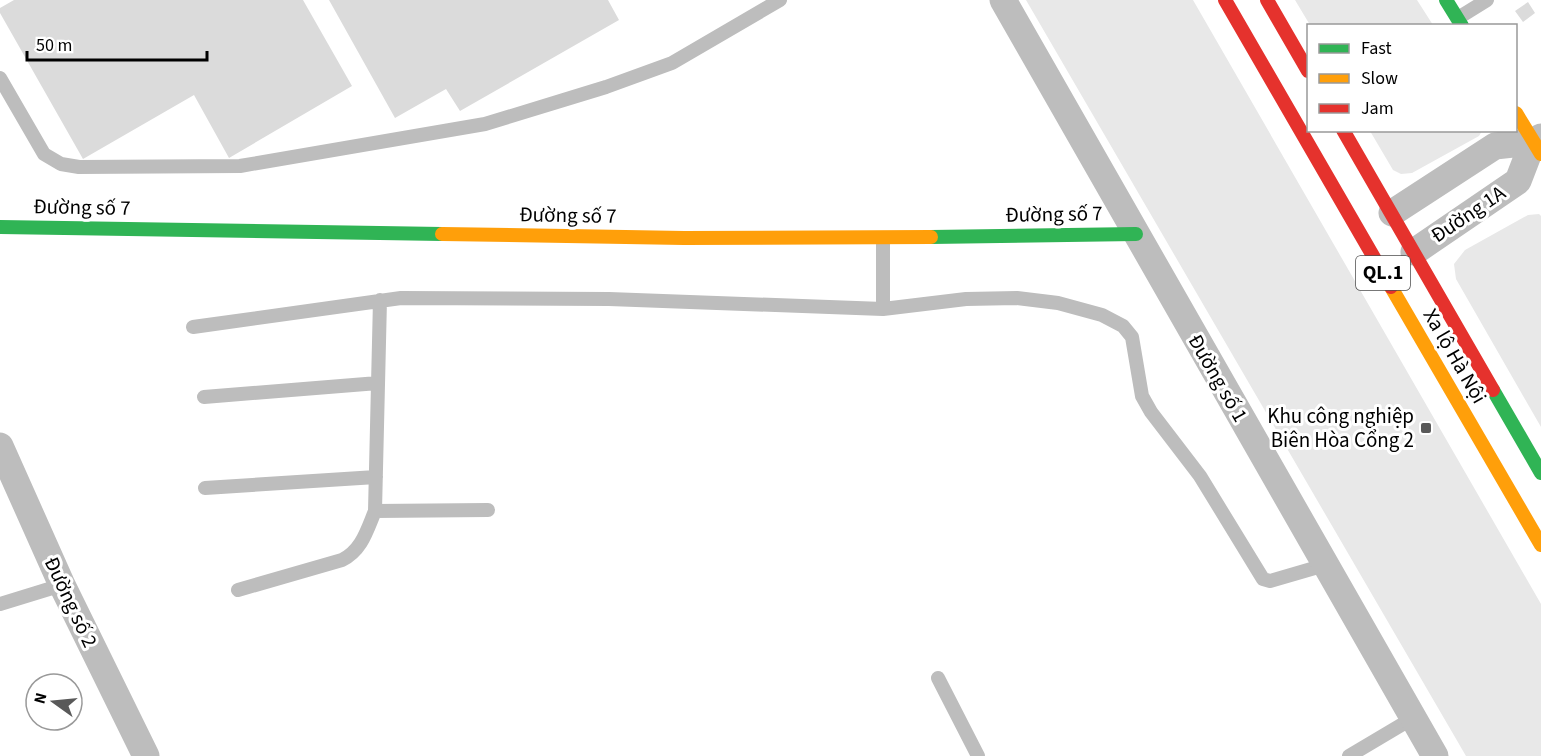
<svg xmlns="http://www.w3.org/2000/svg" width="1541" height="756" font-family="'Source Sans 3',sans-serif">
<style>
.green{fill:#e8e8e8}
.building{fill:#dbdbdb}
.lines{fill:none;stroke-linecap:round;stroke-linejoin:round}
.lane{stroke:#bdbdbd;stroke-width:14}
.street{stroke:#bdbdbd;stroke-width:27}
.fast{stroke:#30b455;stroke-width:14}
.slow{stroke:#ff9f0a;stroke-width:14}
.jam{stroke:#e5322d;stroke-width:14}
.poi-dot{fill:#595959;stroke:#fff;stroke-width:2}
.labels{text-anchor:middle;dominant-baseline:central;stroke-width:6;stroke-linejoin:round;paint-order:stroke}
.shield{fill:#fff;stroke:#4c4c4c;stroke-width:1.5}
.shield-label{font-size:20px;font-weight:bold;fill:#000}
.street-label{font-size:21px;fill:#000;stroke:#fff}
.poi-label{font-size:21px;fill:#000;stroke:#fff;text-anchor:end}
</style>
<rect width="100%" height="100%" fill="#fff"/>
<path class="green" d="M1026,0H1193L1541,604V756H1466Z
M1295,0H1417L1433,25H1310Z
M1370,131H1482L1479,136L1412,173L1401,174L1393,170Z
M1539,214L1541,216V427L1456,279L1454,264L1465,250L1528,215Z"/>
<path class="building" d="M14,0H303L352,86L229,158L194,95L83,159L0,13V8Z
M329,0H608L619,20L460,111L446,89L395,118Z
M1528,2L1535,13L1523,22L1515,11Z"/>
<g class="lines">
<path class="lane" d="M1458,18L1487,0
M0,78L44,154L61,164L79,167L240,166L485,124L606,87L672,63L780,0
M883,238V309L966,299L1017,298L1058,303L1102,315L1123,326L1132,337L1142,396L1151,412L1200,476L1263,579L1270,581L1325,565
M380,300L375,511L488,510
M193,327L401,298L609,299L883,309
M204,397L378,383
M205,488L376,477
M238,590L342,560C362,550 367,530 375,511
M0,604L62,585
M938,678L978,756
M1349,756L1413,718"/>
<path class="street" d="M1003,0L1435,756
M1392,213L1495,146L1533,142L1541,137
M1414,252L1518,181L1533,142
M0,446L62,585L146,756"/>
<path class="fast" d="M1446,0L1462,26
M0,227L442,234
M931,237L1136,234
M1493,390L1541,473"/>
<path class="slow" d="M1516,113L1541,154
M442,234L684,238L931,237
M1391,287L1541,545"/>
<path class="jam" d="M1225,0L1391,287
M1267,0L1308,71
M1343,130L1493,390"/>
</g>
<rect class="poi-dot" x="1420" y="422" width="12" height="12" rx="3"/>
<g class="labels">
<rect class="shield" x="1356" y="256" width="54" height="34" rx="4.5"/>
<g class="shield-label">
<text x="1383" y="273">QL.1</text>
</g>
<g class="street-label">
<text transform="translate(82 207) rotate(1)">Đường số 7</text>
<text transform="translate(1054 214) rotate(-1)">Đường số 7</text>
<text transform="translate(1468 214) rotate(-34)">Đường 1A</text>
<text transform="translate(568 215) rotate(1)">Đường số 7</text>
<text transform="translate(1455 356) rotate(60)">Xa lộ Hà Nội</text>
<text transform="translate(1218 378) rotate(60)">Đường số 1</text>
<text transform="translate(71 602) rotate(65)">Đường số 2</text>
</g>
<g class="poi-label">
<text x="1414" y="416">Khu công nghiệp<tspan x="1414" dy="24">Biên Hòa Cổng 2</tspan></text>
</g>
</g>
<rect x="1307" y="24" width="210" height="108" fill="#ffffff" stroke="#999999" stroke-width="1.5"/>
<rect x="1319" y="44" width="30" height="9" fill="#30b455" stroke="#999999" stroke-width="1.5"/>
<text x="1361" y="54" font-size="18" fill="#000000">Fast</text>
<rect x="1319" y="74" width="30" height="9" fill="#ff9f0a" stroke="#999999" stroke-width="1.5"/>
<text x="1361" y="84" font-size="18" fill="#000000">Slow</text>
<rect x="1319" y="104" width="30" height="9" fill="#e5322d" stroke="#999999" stroke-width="1.5"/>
<text x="1361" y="114" font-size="18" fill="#000000">Jam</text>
<g transform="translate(54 702) rotate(285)"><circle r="28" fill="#ffffff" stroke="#999999" stroke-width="1.5"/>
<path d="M0-4.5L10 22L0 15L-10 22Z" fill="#595959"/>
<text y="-9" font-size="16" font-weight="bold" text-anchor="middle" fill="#000000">N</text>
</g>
<path d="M27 51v9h180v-9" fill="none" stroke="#000000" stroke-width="3"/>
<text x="36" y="51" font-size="18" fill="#000000" stroke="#ffffff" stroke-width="4.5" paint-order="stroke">50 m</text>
</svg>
